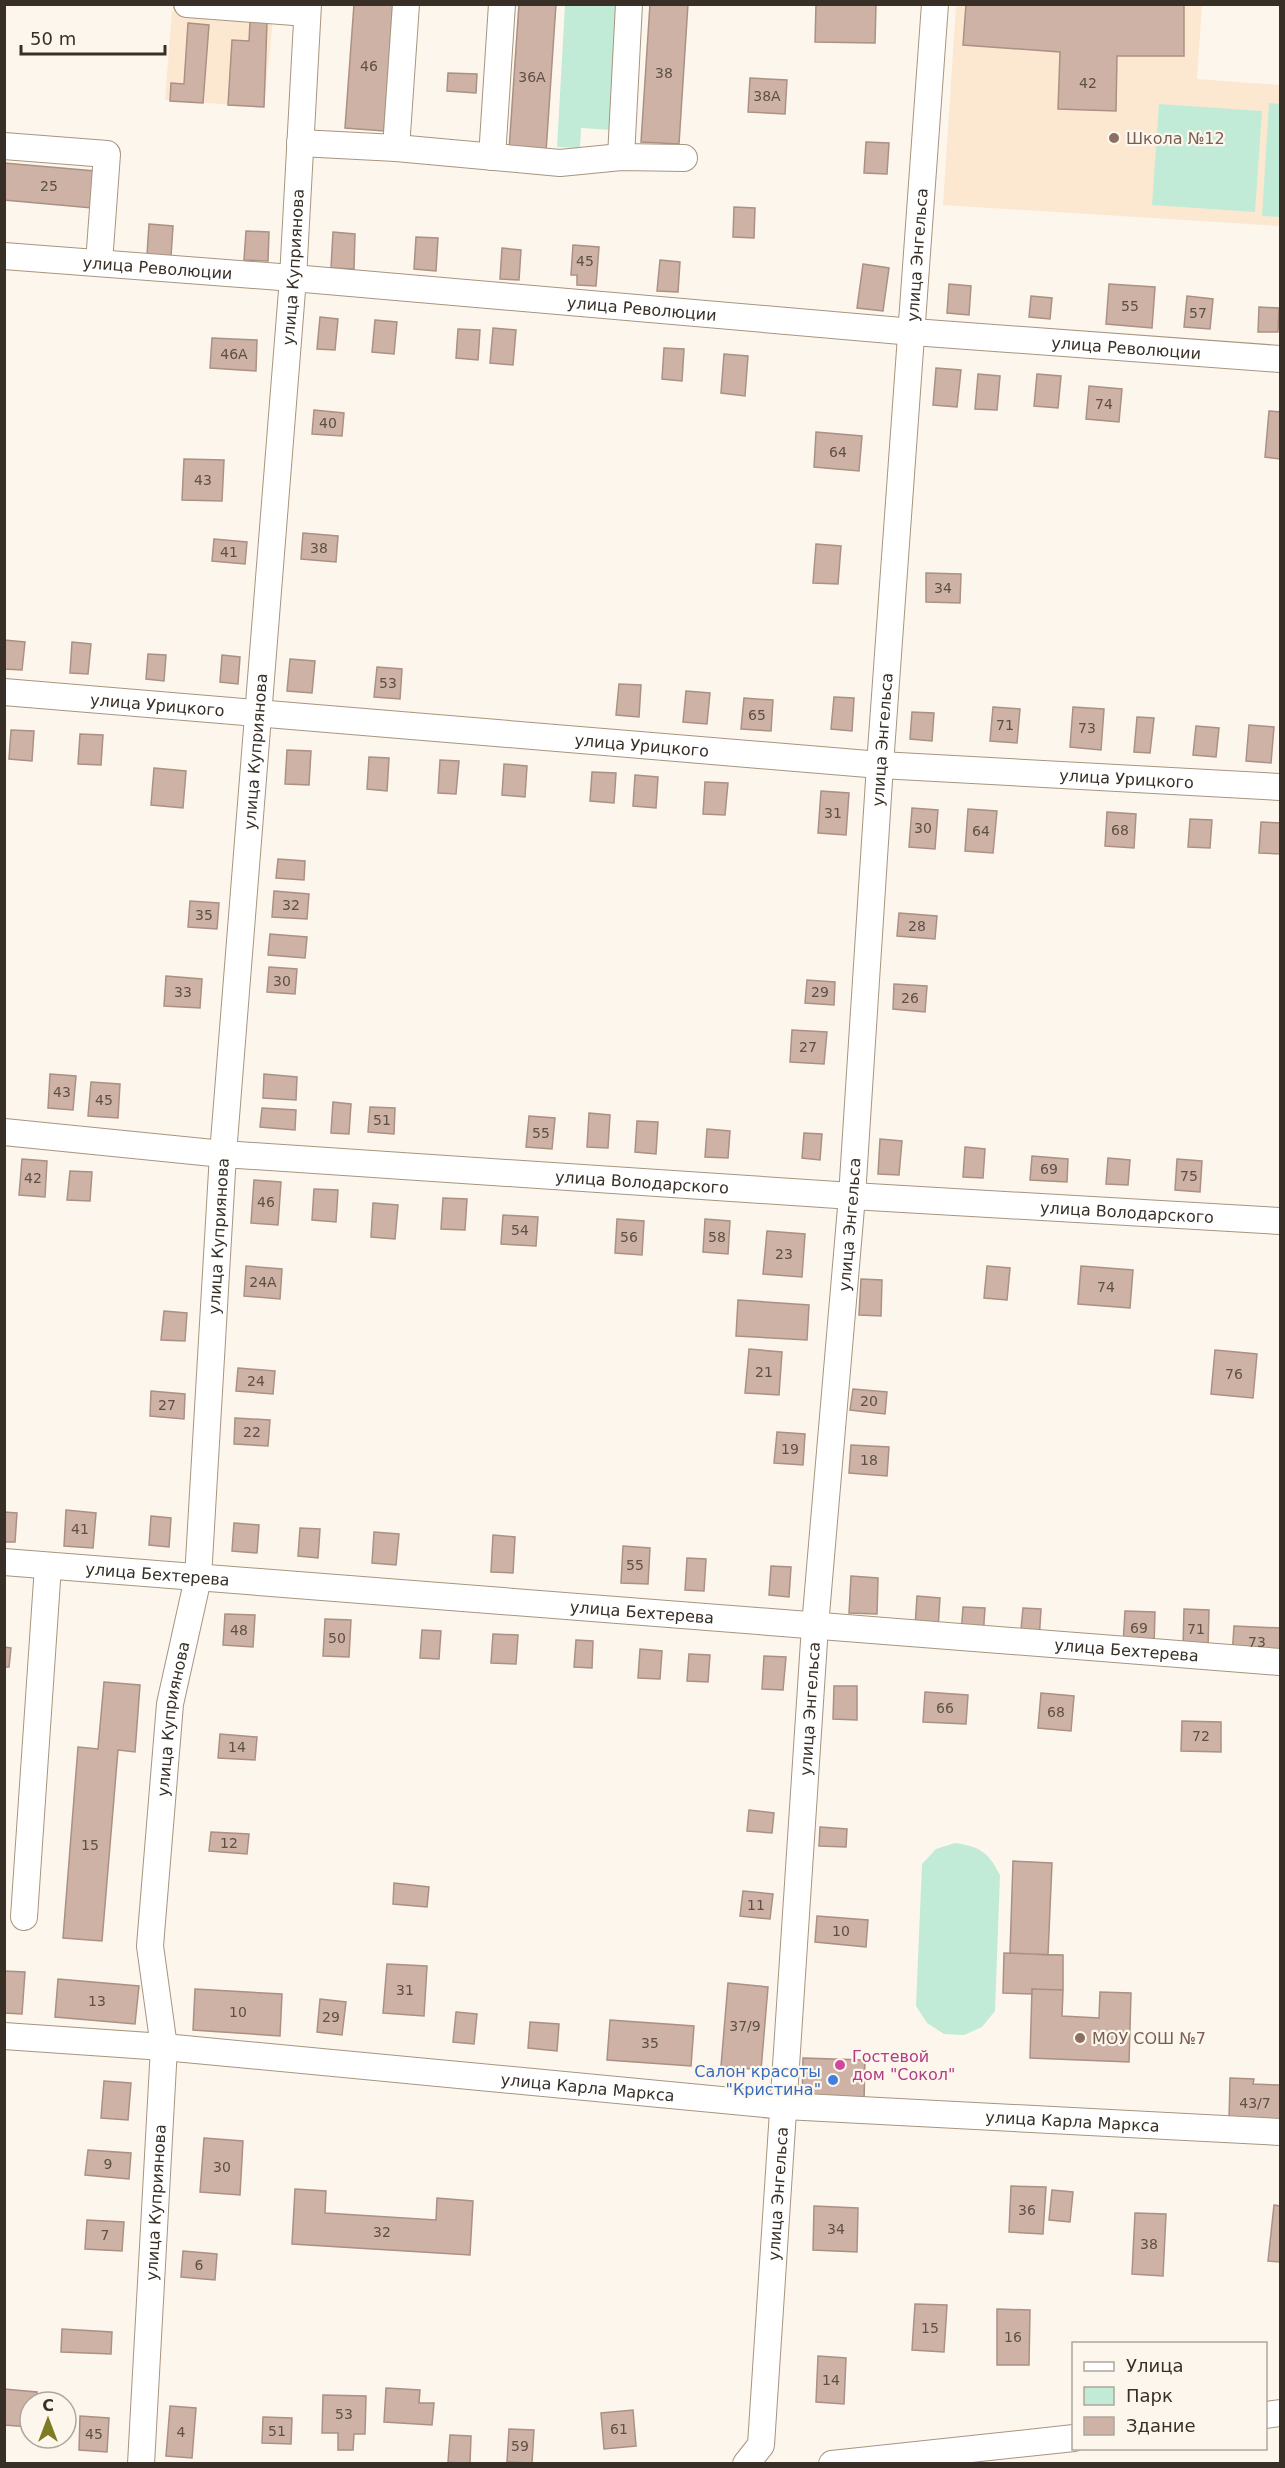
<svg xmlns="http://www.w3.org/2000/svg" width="1285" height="2468" font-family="'DejaVu Sans',sans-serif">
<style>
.built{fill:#fce8d1}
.green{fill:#c2ebd7}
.building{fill:#ceb2a5;stroke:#ab9084;stroke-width:1.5}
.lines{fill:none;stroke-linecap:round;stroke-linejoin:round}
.minor-casing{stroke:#a6957f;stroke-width:28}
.minor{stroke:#fff;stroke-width:26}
.education-dot{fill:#8d6e63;stroke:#fdf6ec;stroke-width:2}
.hotel-dot{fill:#d1479c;stroke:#fdf6ec;stroke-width:2}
.shop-dot{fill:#3f7fe0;stroke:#fdf6ec;stroke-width:2}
.labels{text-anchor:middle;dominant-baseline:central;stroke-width:4.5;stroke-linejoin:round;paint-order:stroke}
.number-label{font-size:14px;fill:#5e5046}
.education-label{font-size:16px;fill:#785e54;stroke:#fdf6ec;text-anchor:start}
.street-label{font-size:16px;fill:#383027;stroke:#fdf6ec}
.hotel-label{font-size:16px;fill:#b23c85;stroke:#fdf6ec;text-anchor:start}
.shop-label{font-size:16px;fill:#366cbe;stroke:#fdf6ec;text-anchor:end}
</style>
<rect width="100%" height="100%" fill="#fdf6ec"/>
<path class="built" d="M956,5H1202L1197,79L1280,85V226L943,205Z
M172,11L273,19L264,107L165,100Z"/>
<path class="green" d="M565,5H620L613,130L581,128L580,148L557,147Z
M1269,103L1280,104V217L1262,216Z
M1159,104L1262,111L1255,212L1152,205Z
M955,1843C981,1847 988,1852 1000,1875L995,2011L982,2027L964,2035L944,2034L927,2023L916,2006L922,1864L936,1849Z"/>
<path class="building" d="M354,4H393L384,131L345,128Z
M519,4H556L546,152L509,150Z
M650,4H688L679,144L641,142Z
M816,4H876L875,43L815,42Z
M966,4H1184V56H1117L1116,111L1058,109L1060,52L963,45Z
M250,22H267L264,107L228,105L232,40L249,41Z
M188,23L209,25L203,103L170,101L171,83L184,84Z
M448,73L477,74L476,93L447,91Z
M750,78L787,80L785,114L748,112Z
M866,142L889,143L887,174L864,173Z
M4,163L95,171L92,208L4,200Z
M734,207L755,208L754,238L733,237Z
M149,224L173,226L171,256L147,255Z
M246,231L269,232L268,261L244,260Z
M333,232L355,234L354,269L331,268Z
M416,237L438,238L436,271L414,269Z
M573,245L599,247L596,286L577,285V275H571Z
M502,248L521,250L519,280L500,279Z
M660,260L680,262L678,292L657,291Z
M863,264L889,268L883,311L857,308Z
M949,284L971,286L969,315L947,313Z
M1109,284L1155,287L1152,328L1106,324Z
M1031,296L1052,298L1050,319L1029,317Z
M1187,296L1213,299L1210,329L1184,327Z
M1259,307L1279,308L1278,332H1258Z
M320,317L338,319L335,350L317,349Z
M375,320L397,322L394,354L372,352Z
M493,328L516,330L513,365L490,363Z
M458,329L480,330L478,360L456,358Z
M212,338L257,340L256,371L210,368Z
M664,348L684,349L682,381L662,379Z
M724,354L748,356L745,396L721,393Z
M936,368L961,370L957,407L933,405Z
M978,374L1000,376L997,410L975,409Z
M1037,374L1061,376L1058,408L1034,406Z
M1089,386L1122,389L1119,422L1086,419Z
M314,410L344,413L342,436L312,434Z
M1269,411L1280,412V459L1265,457Z
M816,432L862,436L859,471L814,467Z
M184,459L224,460L222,501L182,500Z
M303,533L338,536L336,562L301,559Z
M214,539L247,542L245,564L212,561Z
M816,544L841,546L838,584L813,583Z
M926,573L961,574L960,603L926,602Z
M4,640L25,642L22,670L4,669Z
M72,642L91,644L88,674L70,673Z
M148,654L166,655L164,681L146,679Z
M222,655L240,657L238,684L220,682Z
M290,659L315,661L312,693L287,691Z
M377,667L402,669L400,699L374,697Z
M619,684L641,685L639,717L616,715Z
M686,691L710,693L707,724L683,722Z
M834,697L854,698L852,731L831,729Z
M744,698L773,700L771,731L741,729Z
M993,707L1020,709L1017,743L990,741Z
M1073,707L1104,709L1101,750L1070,747Z
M912,712L934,713L932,741L910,739Z
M1137,717L1154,718L1150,753L1134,752Z
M1249,725L1274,727L1271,763L1246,761Z
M1196,726L1219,728L1216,757L1193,755Z
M11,730L34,731L32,761L9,759Z
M80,734L103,735L101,765L78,764Z
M287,750L311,751L309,785L285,784Z
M369,757L389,758L387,791L367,789Z
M440,760L459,761L456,794L438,793Z
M504,764L527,766L525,797L502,795Z
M154,768L186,771L183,808L151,805Z
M592,772L616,773L614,803L590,801Z
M635,775L658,777L656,808L633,806Z
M705,782L728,783L725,815L703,814Z
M821,791L849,793L846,835L818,833Z
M912,808L938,810L935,849L909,847Z
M968,809L997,811L993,853L965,851Z
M1107,812L1136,814L1134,848L1105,846Z
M1190,819L1212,820L1210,848L1188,847Z
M1261,822L1280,823V854L1259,853Z
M278,859L305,861L304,880L276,878Z
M274,891L309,894L307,919L272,917Z
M190,901L219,903L217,929L188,927Z
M899,913L937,916L935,939L897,936Z
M270,934L307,937L305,958L268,955Z
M269,967L297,969L295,994L267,992Z
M166,976L202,979L200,1008L164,1006Z
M807,980L835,982L834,1005L805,1003Z
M894,984L927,986L925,1012L893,1009Z
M792,1030L827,1032L824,1064L790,1062Z
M50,1074L76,1076L73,1110L48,1108Z
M264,1074L297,1077L296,1100L263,1098Z
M91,1082L120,1084L118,1118L88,1116Z
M333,1102L351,1104L349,1134L331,1133Z
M370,1107L395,1108L394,1134L368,1132Z
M262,1108L296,1110L295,1130L260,1127Z
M589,1113L610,1115L608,1148L587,1147Z
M529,1116L555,1118L552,1149L526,1147Z
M637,1121L658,1122L656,1154L635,1152Z
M707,1129L730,1131L728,1158L705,1157Z
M804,1133L822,1134L820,1160L802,1158Z
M880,1139L902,1141L899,1175L878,1174Z
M965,1147L985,1149L983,1178L963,1177Z
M1032,1156L1068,1159L1067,1182L1030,1180Z
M1108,1158L1130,1160L1128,1185L1106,1184Z
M22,1159L47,1161L45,1197L19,1195Z
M1177,1159L1202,1161L1200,1192L1175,1190Z
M70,1171L92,1172L90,1201L67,1200Z
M254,1180L281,1182L278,1225L251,1223Z
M314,1189L338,1190L336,1222L312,1220Z
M443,1198L467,1199L465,1230L441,1229Z
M373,1203L398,1205L395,1239L371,1237Z
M503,1215L538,1217L536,1246L501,1244Z
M617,1219L644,1221L642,1255L615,1253Z
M705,1219L730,1221L728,1254L703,1252Z
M767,1231L805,1234L802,1277L763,1274Z
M246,1266L282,1269L280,1299L244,1296Z
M987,1266L1010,1268L1007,1300L984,1298Z
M1081,1266L1133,1270L1130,1308L1078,1304Z
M861,1279L882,1280L881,1316L859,1315Z
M738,1300L809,1305L807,1340L736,1336Z
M164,1311L187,1313L185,1341L161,1340Z
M749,1349L782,1352L779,1395L745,1393Z
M1215,1350L1257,1354L1253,1398L1211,1394Z
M238,1368L275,1371L273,1394L236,1391Z
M853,1389L887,1392L885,1414L850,1410Z
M151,1391L185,1394L184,1419L150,1416Z
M235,1418L270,1420L268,1446L234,1444Z
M777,1432L805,1434L803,1465L774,1463Z
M851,1445L889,1447L887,1476L849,1473Z
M66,1510L96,1513L93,1548L64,1546Z
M4,1512L17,1513L15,1542H4Z
M151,1516L171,1518L169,1547L149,1545Z
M234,1523L259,1525L257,1553L232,1551Z
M300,1528L320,1529L318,1558L298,1556Z
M374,1532L399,1534L396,1565L372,1563Z
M493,1535L515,1537L513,1573L491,1572Z
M623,1546L650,1548L648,1584L621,1583Z
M687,1558L706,1559L704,1591L685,1590Z
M771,1566L791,1567L789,1597L769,1595Z
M851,1576L878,1578L877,1614L849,1613Z
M917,1596L940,1598L938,1629L915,1627Z
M963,1607L985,1608L983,1637L961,1636Z
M1023,1608L1041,1609L1039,1641L1020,1640Z
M1184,1609L1209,1610L1208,1649L1183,1648Z
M1125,1611L1155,1612L1154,1646L1123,1645Z
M225,1614L255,1615L253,1647L223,1645Z
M325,1619L351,1620L349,1657L323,1656Z
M1234,1626L1280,1628V1659L1232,1657Z
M422,1630L441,1631L439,1659L420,1658Z
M493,1634L518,1635L516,1664L491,1663Z
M576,1640L593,1641L592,1668L574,1667Z
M4,1647L11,1648L9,1667H4Z
M640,1649L662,1651L660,1679L638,1678Z
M689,1654L710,1655L708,1682L687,1681Z
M764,1656L786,1657L783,1690L762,1689Z
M104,1682L140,1685L135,1752L118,1750L102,1941L63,1938L78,1747L98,1749Z
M834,1686H857V1720L833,1719Z
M925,1692L968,1695L966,1724L923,1722Z
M1041,1693L1074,1696L1071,1731L1038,1728Z
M1182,1721L1221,1722V1752L1181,1751Z
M220,1734L257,1737L255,1760L218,1758Z
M749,1810L774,1813L772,1833L747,1831Z
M820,1827L847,1829L846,1847L819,1846Z
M211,1832L249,1834L247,1854L209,1851Z
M1013,1861L1052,1863L1048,1955L1010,1953Z
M394,1883L429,1887L427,1907L393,1904Z
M743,1891L773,1894L770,1919L740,1916Z
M817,1916L868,1920L866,1947L815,1942Z
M1004,1953L1063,1955V1990L1032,1989V1994L1003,1993Z
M387,1964L427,1966L424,2016L383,2013Z
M4,1971L25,1972L22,2014L4,2013Z
M58,1979L139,1986L135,2024L55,2017Z
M728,1983L768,1987L761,2070L721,2066Z
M195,1989L282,1994L280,2036L193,2030Z
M1032,1989L1063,1990L1062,2016L1099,2018L1100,1992L1131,1993L1129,2062L1030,2058Z
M320,1999L346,2002L342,2035L317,2032Z
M456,2012L477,2014L474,2044L453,2042Z
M610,2020L694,2026L691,2066L607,2060Z
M530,2022L559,2024L557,2051L528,2048Z
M803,2058L865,2060L864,2102L802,2101Z
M1230,2078L1254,2079L1253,2084L1280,2085V2123L1229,2121Z
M104,2081L131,2083L128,2120L101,2118Z
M204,2138L243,2141L240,2195L200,2192Z
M88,2150L131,2153L129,2179L85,2175Z
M1011,2186L1046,2187L1043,2234L1009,2232Z
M295,2189L326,2191L325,2213L436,2220L437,2198L473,2201L470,2255L292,2244Z
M1052,2190L1073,2192L1070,2222L1049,2220Z
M1274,2205L1280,2206V2262L1268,2261Z
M814,2206L858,2208L857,2252L813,2250Z
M1135,2213L1166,2214L1163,2276L1132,2274Z
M87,2220L124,2222L122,2251L85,2249Z
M183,2251L217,2254L215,2280L181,2277Z
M915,2304L947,2305L944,2352L912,2350Z
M997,2309L1030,2310L1029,2365H997Z
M62,2329L112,2332L111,2354L61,2352Z
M818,2356L846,2358L844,2404L816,2402Z
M386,2388L420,2390L419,2403H434L432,2425L384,2422Z
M4,2389L37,2392V2402H30V2427L4,2425Z
M323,2395L366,2396L365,2434H354L353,2450H338V2433H322Z
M170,2406L196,2408L192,2458L166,2456Z
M633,2410L636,2446L604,2449L601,2413Z
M80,2416L109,2418L107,2452L79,2450Z
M263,2417L292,2418L291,2444L262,2443Z
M509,2429L534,2430L532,2463L507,2462Z
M450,2435L471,2436L470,2464L448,2462Z"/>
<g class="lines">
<g class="minor-casing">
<g id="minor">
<path d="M187,4L307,13"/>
<path d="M300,143L396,148L406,4"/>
<path d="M4,146L107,154L99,263"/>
<path d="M396,148L560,163L621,157L684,158"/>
<path d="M492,157L502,4"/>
<path d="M621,157L629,4"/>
<path id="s1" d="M4,256L293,278L913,332L1280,359"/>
<path id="s2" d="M4,692L880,765L1280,787"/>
<path id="s3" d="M4,1132L223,1154L852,1196L1280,1221"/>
<path id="s4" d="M4,1562L1280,1662"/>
<path d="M24,1917L48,1566"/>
<path id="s5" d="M4,2036L164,2047L785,2106L1280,2132"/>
<path d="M1266,2415L1280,2413"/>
<path id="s6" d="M141,2464L164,2047L150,1946L170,1704L198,1578L223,1154L293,278L308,4"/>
<path id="s7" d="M746,2464L761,2445L815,1626L852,1196L880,765L935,4"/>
<path d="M832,2464L1074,2438"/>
</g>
</g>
<use href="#minor" class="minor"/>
</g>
<g class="education-dot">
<circle cx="1114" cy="138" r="6"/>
<circle cx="1080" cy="2038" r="6"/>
</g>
<circle class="hotel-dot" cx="840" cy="2065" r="6"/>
<circle class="shop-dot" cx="833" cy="2080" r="6"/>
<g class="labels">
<g class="number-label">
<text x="369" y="66">46</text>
<text x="664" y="73">38</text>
<text x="532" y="77">36А</text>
<text x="1088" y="83">42</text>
<text x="767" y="96">38А</text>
<text x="49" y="186">25</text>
<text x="585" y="261">45</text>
<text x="1130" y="306">55</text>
<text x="1198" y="313">57</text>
<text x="234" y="354">46А</text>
<text x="1104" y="404">74</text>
<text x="328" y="423">40</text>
<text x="838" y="452">64</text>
<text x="203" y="480">43</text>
<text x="319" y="548">38</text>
<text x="229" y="552">41</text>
<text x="943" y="588">34</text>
<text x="388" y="683">53</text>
<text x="757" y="715">65</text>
<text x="1005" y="725">71</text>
<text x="1087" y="728">73</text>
<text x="833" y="813">31</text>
<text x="923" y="828">30</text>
<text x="1120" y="830">68</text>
<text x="981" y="831">64</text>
<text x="291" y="905">32</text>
<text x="204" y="915">35</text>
<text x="917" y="926">28</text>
<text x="282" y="981">30</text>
<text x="183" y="992">33</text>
<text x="820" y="992">29</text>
<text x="910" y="998">26</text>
<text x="808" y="1047">27</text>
<text x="62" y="1092">43</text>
<text x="104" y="1100">45</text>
<text x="382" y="1120">51</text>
<text x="541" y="1133">55</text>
<text x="1049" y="1169">69</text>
<text x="1189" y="1176">75</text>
<text x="33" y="1178">42</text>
<text x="266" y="1202">46</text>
<text x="520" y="1230">54</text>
<text x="629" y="1237">56</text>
<text x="717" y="1237">58</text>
<text x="784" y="1254">23</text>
<text x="263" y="1282">24А</text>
<text x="1106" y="1287">74</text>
<text x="764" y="1372">21</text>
<text x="1234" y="1374">76</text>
<text x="256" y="1381">24</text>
<text x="869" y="1401">20</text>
<text x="167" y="1405">27</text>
<text x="252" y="1432">22</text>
<text x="790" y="1449">19</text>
<text x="869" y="1460">18</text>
<text x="80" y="1529">41</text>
<text x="635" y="1565">55</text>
<text x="1139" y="1628">69</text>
<text x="1196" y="1629">71</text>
<text x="239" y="1630">48</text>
<text x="337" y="1638">50</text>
<text x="1257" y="1642">73</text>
<text x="945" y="1708">66</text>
<text x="1056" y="1712">68</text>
<text x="1201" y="1736">72</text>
<text x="237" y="1747">14</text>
<text x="229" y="1843">12</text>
<text x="90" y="1845">15</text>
<text x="756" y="1905">11</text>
<text x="841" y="1931">10</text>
<text x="405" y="1990">31</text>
<text x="97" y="2001">13</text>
<text x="238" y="2012">10</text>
<text x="331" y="2017">29</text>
<text x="745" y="2026">37/9</text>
<text x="650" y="2043">35</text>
<text x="1255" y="2103">43/7</text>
<text x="108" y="2164">9</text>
<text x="222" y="2167">30</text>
<text x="1027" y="2210">36</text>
<text x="836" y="2229">34</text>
<text x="382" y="2232">32</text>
<text x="105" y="2235">7</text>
<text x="1149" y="2244">38</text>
<text x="199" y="2265">6</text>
<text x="930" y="2328">15</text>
<text x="1013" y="2337">16</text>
<text x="831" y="2380">14</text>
<text x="344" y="2414">53</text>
<text x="619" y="2429">61</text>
<text x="277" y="2431">51</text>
<text x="181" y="2432">4</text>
<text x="94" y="2434">45</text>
<text x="520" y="2446">59</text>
</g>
<g class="education-label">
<text x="1126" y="138">Школа №12</text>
<text x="1092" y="2038">МОУ СОШ №7</text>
</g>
<g class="street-label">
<text stroke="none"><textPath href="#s7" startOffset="2220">улица Энгельса</textPath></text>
<text stroke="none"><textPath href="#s6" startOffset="2206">улица Куприянова</textPath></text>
<text stroke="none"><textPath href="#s1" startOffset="154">улица Революции</textPath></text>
<text stroke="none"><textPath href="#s1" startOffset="640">улица Революции</textPath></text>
<text stroke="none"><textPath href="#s1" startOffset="1126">улица Революции</textPath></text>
<text stroke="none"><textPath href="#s2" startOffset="154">улица Урицкого</textPath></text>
<text stroke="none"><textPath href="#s7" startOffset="1734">улица Энгельса</textPath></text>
<text stroke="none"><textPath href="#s2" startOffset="640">улица Урицкого</textPath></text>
<text stroke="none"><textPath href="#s6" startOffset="1720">улица Куприянова</textPath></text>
<text stroke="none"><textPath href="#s2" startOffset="1126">улица Урицкого</textPath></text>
<text stroke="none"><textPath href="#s3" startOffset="640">улица Володарского</textPath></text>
<text stroke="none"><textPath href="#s3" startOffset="1126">улица Володарского</textPath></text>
<text stroke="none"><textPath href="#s7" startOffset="1248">улица Энгельса</textPath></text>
<text stroke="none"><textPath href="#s6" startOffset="1234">улица Куприянова</textPath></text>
<text stroke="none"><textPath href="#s4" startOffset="154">улица Бехтерева</textPath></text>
<text stroke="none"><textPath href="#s4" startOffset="640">улица Бехтерева</textPath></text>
<text stroke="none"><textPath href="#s4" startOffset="1126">улица Бехтерева</textPath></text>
<text stroke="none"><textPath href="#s7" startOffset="762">улица Энгельса</textPath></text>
<text stroke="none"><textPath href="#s6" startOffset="748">улица Куприянова</textPath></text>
<text stroke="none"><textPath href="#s5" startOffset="586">улица Карла Маркса</textPath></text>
<text stroke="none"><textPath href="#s5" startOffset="1072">улица Карла Маркса</textPath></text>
<text stroke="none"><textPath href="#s7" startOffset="276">улица Энгельса</textPath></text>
<text stroke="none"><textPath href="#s6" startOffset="262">улица Куприянова</textPath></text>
</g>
<g class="hotel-label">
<text x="852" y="2056">Гостевой<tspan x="852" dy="18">дом "Сокол"</tspan></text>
</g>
<g class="shop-label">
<text x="821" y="2071">Салон красоты<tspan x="821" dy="18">"Кристина"</tspan></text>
</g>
</g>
<rect width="1285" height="2468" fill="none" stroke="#383027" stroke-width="12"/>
<rect x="1072" y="2342" width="195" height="108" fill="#fdf6ec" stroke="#aea79d" stroke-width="1.5"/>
<rect x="1084" y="2362" width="30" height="9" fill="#ffffff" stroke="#aea79d" stroke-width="1.5"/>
<text x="1126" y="2372" font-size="18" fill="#383027">Улица</text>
<rect x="1084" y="2387" width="30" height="18" fill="#c2ebd7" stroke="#aea79d" stroke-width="1.5"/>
<text x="1126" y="2402" font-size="18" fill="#383027">Парк</text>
<rect x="1084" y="2417" width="30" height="18" fill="#ceb2a5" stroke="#aea79d" stroke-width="1.5"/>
<text x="1126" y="2432" font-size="18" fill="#383027">Здание</text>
<g transform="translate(48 2420)"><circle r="28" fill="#fdf6ec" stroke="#aea79d" stroke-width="1.5"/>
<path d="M0-4.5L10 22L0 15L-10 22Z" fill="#7e7c23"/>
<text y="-9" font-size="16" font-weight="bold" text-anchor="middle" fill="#383027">С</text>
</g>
<path d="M21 45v9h144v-9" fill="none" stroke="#383027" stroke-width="3"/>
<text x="30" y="45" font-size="18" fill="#383027" stroke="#fdf6ec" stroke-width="4.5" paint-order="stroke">50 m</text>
</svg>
